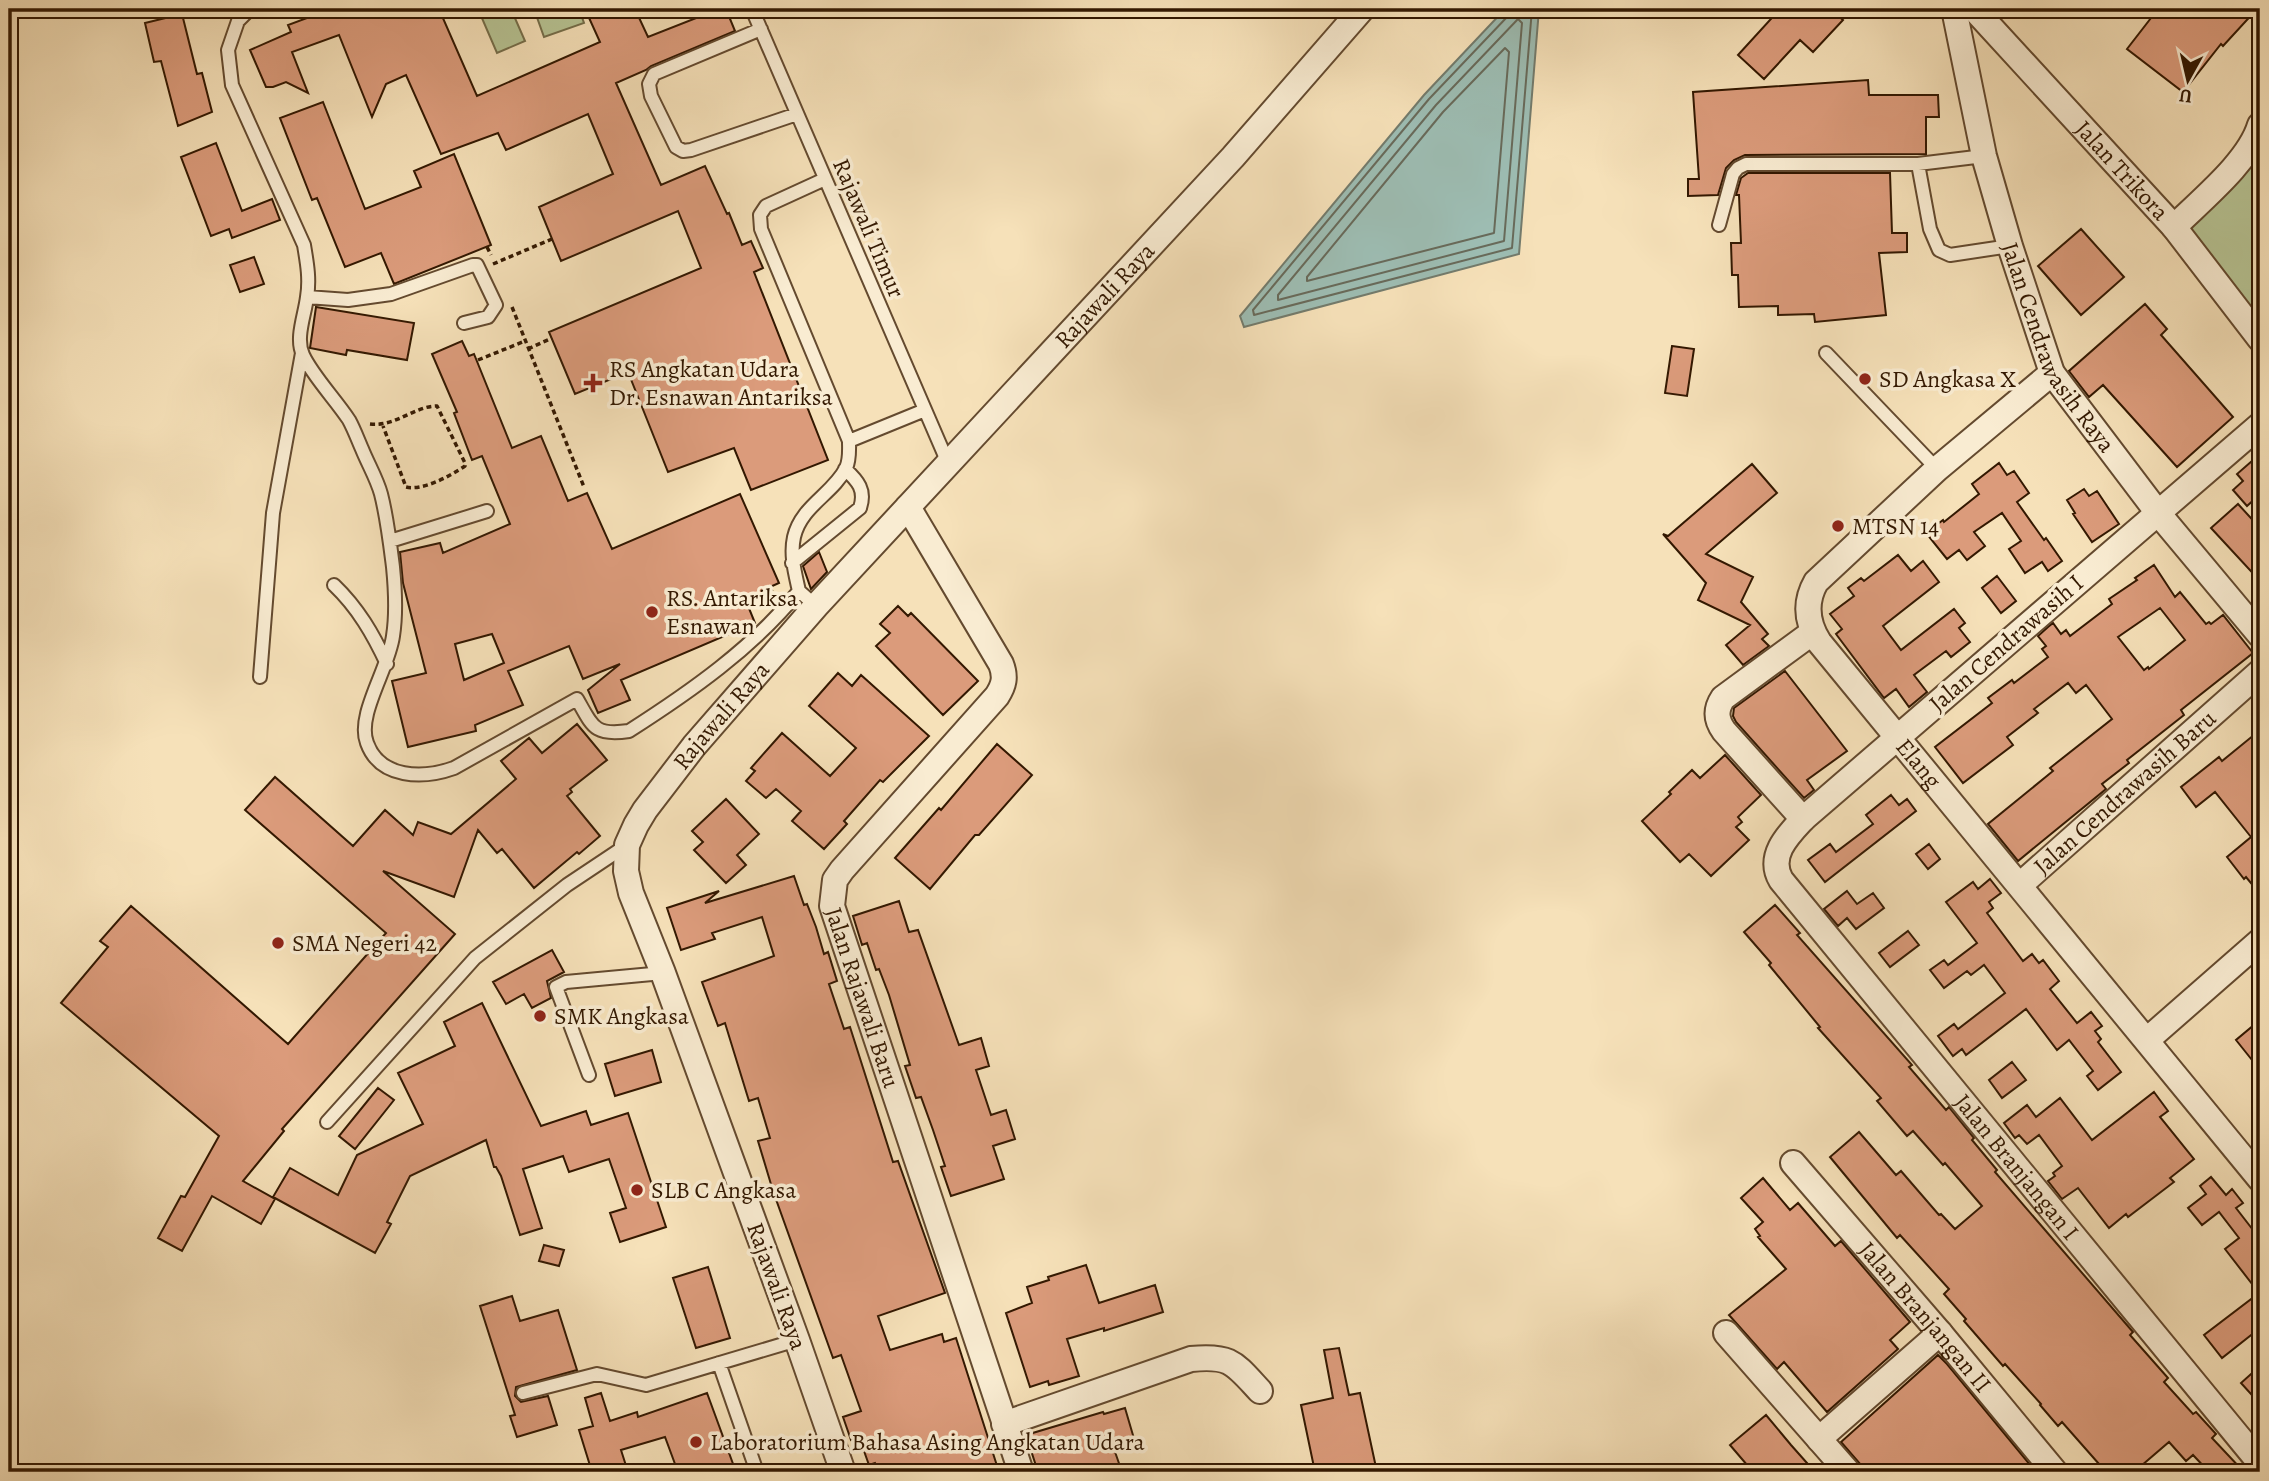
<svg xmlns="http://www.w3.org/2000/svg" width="2269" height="1481" font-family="Alegreya,serif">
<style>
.green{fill:#b7c494;stroke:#756e4a;stroke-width:2}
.water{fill:#9dbdb3;stroke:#737b6c;stroke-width:2}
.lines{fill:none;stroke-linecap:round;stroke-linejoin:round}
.shore{stroke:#686a5a;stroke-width:2}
.building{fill:#db9b7b;stroke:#331801;stroke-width:2;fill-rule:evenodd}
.lane-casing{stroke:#644a2f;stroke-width:16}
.street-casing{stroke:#644a2f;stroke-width:28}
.path{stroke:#331801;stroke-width:3.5;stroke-dasharray:5 3.5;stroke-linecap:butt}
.lane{stroke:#f9ecd2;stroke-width:12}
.street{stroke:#f9ecd2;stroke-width:24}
.poi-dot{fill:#8f2418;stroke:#f9ecd2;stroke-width:2.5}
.labels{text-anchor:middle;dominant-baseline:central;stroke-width:7;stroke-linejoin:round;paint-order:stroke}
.street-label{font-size:24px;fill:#331801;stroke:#f9ecd2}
.poi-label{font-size:24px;fill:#331801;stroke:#f9ecd2;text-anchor:start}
</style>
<rect width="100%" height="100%" fill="#f6e1b9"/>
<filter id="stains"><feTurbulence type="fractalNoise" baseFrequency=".00286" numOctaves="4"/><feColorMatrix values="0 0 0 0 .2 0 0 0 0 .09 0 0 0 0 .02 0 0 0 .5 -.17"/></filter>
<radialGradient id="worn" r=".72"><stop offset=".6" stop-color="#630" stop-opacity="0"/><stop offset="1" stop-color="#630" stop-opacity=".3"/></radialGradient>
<path class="green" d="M478,9H511L525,41L497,53Z
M534,9H579L584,23L544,37Z
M2260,125V337L2174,227Z"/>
<path class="water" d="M1505,9H1539L1519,254L1244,327L1240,316L1424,95Z"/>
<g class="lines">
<path class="shore" d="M1510,9L1508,16L1429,99L1253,310L1254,315L1512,248L1532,9
M1518,19L1522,23L1504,241L1278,300V295L1436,105Z
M1505,48L1509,52L1494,233L1307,281V277L1443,112Z"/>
</g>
<path class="building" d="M331,9H439L477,96L600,42L585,9H635L648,37L719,9H726L735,31L651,66L646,70L616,83L661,185L705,166L727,214L729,213L742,245L751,241L763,268L754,272L828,460L751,490L734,448L668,472L628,372L575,394L549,332L701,268L678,211L561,261L539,207L613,174L588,114L506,150L498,133L441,154L406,75L386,84L372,117L339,35L292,52L308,93L286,82L273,87H266L250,50L291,32L288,25Z
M1780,9H1831L1843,20L1813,52L1800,40L1764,79L1738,55Z
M2158,9H2257L2223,46L2221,44L2183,92L2127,49Z
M182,14L197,74L202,73L212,112L178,126L161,61L154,62L145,23Z
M1868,80L1869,95H1938L1939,117H1926V154L1745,155L1734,160L1726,168L1718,195L1688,196V179H1699L1693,92Z
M323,102L365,209L421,187L414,171L454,154L491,245L394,284L381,253L345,267L317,198L312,200L280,118Z
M216,143L242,211L272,199L280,220L232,238L229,229L211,236L181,157Z
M1748,173H1890L1892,233H1907V252L1879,253L1886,315L1815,322L1814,314L1778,315V306L1739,307L1738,275H1732L1731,243H1741L1739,195H1736L1741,178Z
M2081,229L2124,277L2081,315L2038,266Z
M254,257L264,284L240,292L230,265Z
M2145,304L2167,329L2161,335L2233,417L2177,467L2103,385L2089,397L2069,371Z
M316,307L414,323L407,360L347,350L346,355L310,348Z
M462,341L469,356L474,354L512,448L541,436L568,501L587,493L612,549L740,494L779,583L770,587L772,590L746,601L755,623L621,680L630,700L598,713L588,690L620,664L583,679L569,646L508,671L523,705L475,725L476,731L408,747L392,681L426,673L403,583L400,552L440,543L443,553L510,524L482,456L472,460L454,413L457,412L432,354ZM492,634L504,663L464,680L455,644Z
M1672,346L1694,349L1687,396L1665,393Z
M2260,454V499L2258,496L2247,506L2233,490L2243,481L2237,474Z
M1999,463L2007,475L2014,471L2029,493L2017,502L2044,540L2046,538L2062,561L2048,571L2042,562L2025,573L2009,549L2021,541L2002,513L1974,532L1985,546L1967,560L1959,550L1947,559L1926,533L1943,520L1944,522L1979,494L1972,484Z
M1752,464L1777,493L1706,554L1753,577L1741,602L1768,634L1762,639L1769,646L1743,665L1726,645L1750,625L1698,600L1706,583L1663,534L1668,536Z
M2084,489L2089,496L2097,491L2119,524L2092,542L2073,514L2075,513L2067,500Z
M2238,504L2260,528V581L2211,528Z
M819,552L827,572L811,589L803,566Z
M1898,555L1911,571L1923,561L1939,582L1883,626L1901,650L1954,609L1965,623L1959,628L1970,642L1951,657L1946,651L1914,675L1927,692L1909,707L1896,689L1884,698L1836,634L1842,629L1830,614L1854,596L1848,588L1861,578L1864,581Z
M2154,565L2175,597L2180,592L2206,624L2209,622L2211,624L2223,615L2253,653L2181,710L2184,715L2127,760L2129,763L2102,784L2106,789L2018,861L1988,824L2053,771L2050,768L2112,719L2086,685L2076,693L2068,683L2034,709L2038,713L2007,737L2013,745L1963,783L1935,747L1992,703L1988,698L2012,680L2014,683L2048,657L2042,649L2046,646L2038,636L2048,627L2053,623L2061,634L2066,630L2070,636L2112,604L2109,599L2137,580L2135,578ZM2160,608L2185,640L2149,669L2148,667L2144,670L2118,637Z
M1997,576L2016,601L2001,613L1982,588Z
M898,606L908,616L911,613L978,681L943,715L876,646L890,633L880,624Z
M1785,671L1847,751L1807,780L1814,790L1804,798L1736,722L1733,716L1734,708Z
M838,673L852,686L861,675L929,736L883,782L880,780L844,821L847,824L824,849L792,821L801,811L776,789L766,798L746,781L755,771L751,768L782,733L830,776L856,748L809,706Z
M577,724L607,760L570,789L572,792L567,796L600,836L579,854L577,852L534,888L502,849L497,853L478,830L454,897L383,871L455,934L282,1129L284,1131L243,1181L275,1199L261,1224L212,1196L182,1251L158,1238L181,1196L185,1197L219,1136L61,1003L108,947L100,941L131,906L288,1044L386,933L245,810L275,777L353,846L385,810L413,835L418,822L451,834L516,779L501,761L529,738L542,753Z
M2260,730V894L2246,877L2244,879L2227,857L2251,837L2215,792L2196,807L2181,787L2219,757L2222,761Z
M997,744L1032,775L979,835H975L930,889L895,858L939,808L941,810Z
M1725,755L1761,795L1738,817L1742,822L1736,827L1749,840L1711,876L1689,854L1680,862L1642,821L1671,794L1669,792L1692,770L1700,778Z
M1891,795L1899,805L1907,799L1916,811L1825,882L1808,860L1830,844L1836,852L1873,824L1866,815Z
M726,799L759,834L737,855L746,865L726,883L694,850L703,842L692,831Z
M1929,844L1940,859L1928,869L1916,854Z
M794,876L804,905L807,904L816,927L824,954L828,952L837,981L829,984L844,1029L850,1027L893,1162L898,1161L945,1293L878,1316L890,1350L942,1334L944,1342L956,1338L999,1472H879L875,1463L869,1465L859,1437L851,1440L843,1417L861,1411L841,1355L833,1358L773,1191L758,1141L770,1138L758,1098L749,1101L725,1023L718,1026L702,982L774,956L762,917L712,933L715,939L681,950L667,908L719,891L705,903Z
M1990,879L2001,893L1989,902L1993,908L1987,913L2023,961L2032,954L2039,963L2043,960L2059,981L2050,989L2077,1023L2091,1012L2102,1026L2095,1031L2101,1039L2098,1042L2121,1072L2098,1090L2087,1076L2093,1071L2069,1040L2057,1050L2026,1009L1966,1055L1962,1049L1953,1056L1938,1036L1954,1024L1958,1029L2005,993L1984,965L1971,975L1967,971L1944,988L1930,970L1944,960L1948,965L1977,943L1946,902L1973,882L1978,889Z
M1847,891L1857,904L1873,893L1884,908L1856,929L1847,918L1838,926L1824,909Z
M899,901L909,932L918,930L959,1045L981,1038L989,1066L976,1070L991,1115L1006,1110L1015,1139L993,1146L1004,1179L951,1196L941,1167L945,1166L933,1130L921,1097L916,1098L905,1066L910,1065L889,995L879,969L876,970L867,943L862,945L853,916Z
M1775,905L1800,933L1797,935L1912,1065L1909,1067L1946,1110L1949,1107L1974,1138L1972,1140L1997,1170L1995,1172L2133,1332L2130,1335L2168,1378L2164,1382L2193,1414L2196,1412L2216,1434L2212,1438L2244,1472H2209L2193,1455L2186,1461L2169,1442L2134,1472H2090L2099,1464L2062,1422L2058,1426L2040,1405L2041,1404L2005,1364L2003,1366L1964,1321L1966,1319L1944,1294L1949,1289L1900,1235L1897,1238L1830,1157L1859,1132L1896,1175L1901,1171L1939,1215L1941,1214L1955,1229L1982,1206L1945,1163L1943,1165L1913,1131L1907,1136L1877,1101L1881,1098L1818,1028L1820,1027L1769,965L1771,963L1744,932Z
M1908,931L1919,945L1890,967L1879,953Z
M552,950L564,972L547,981L551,998L532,1008L524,994L506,1004L493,982Z
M482,1003L541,1126L586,1111L591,1125L628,1113L666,1227L620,1242L610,1213L626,1208L609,1159L569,1172L563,1156L523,1169L542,1228L520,1235L501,1176L496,1167H494L486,1140L410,1176L387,1222L391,1224L375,1253L273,1197L290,1168L338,1195L357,1155L423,1124L398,1073L455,1046L444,1022Z
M2260,1020V1070L2236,1040Z
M652,1050L661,1082L615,1096L605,1064Z
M2012,1062L2026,1080L2002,1098L1989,1080Z
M378,1088L394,1100L355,1149L339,1136Z
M2154,1092L2168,1111L2160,1117L2194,1159L2170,1178L2174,1182L2128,1217L2126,1214L2109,1228L2078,1188L2062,1199L2048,1181L2055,1176L2053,1173L2062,1166L2039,1135L2027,1144L2019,1135L2015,1138L2004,1123L2027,1105L2036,1117L2060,1098L2092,1140Z
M2211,1177L2226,1195L2232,1189L2243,1203L2236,1208L2260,1239V1328L2222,1358L2204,1335L2259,1293L2225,1249L2239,1238L2219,1212L2202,1225L2188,1208L2206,1194L2200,1186Z
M1763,1178L1790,1210L1798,1203L1835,1246L1841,1241L1910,1322L1890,1340L1898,1349L1827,1412L1784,1362L1777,1369L1729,1315L1786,1269L1758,1237L1760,1236L1755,1229L1763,1222L1741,1198Z
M544,1245L564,1250L559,1266L539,1261Z
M1086,1265L1099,1303L1155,1285L1163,1312L1104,1331V1328L1067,1339L1079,1376L1049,1385L1048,1381L1030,1387L1006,1313L1032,1303L1027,1287L1049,1280L1048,1277Z
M708,1267L730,1338L696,1348L673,1278Z
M512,1296L520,1321L558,1310L577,1370L516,1387L515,1396L521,1402L548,1396L557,1425L517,1437L510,1416L515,1415L480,1306Z
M1339,1348L1349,1395L1360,1393L1377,1472H1315L1301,1405L1333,1398L1324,1350Z
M1938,1355L1947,1364L2036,1472H1867L1841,1442Z
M2260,1366V1404L2241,1383Z
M601,1393L610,1421L637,1412L638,1417L707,1393L736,1472H678L665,1437L621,1450L628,1472H592L579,1430L593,1426L585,1398Z
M1125,1408L1135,1442L1114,1449L1122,1472H1038L1026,1435L1103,1412L1104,1414Z
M1766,1415L1791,1445L1815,1472H1753L1730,1445Z"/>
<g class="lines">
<g class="lane-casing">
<path id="lane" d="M250,9L238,21L228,50L232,85L304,245C307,263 310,279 307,297C305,315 295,338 303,355C312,375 336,400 349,420C354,429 358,440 362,449C368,464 377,479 381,494C387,517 390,543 393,567C395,587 396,617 393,636C389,668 356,715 367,743C380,779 423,779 454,768L577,699C593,727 594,736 629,731C690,692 753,648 799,591L816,606
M752,9L948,463
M761,29L654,74L649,84L651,96L676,147L683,151L691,150L797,114
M1918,164L1930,229L1939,250L1950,255L2010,246
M1719,225L1733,174L1738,168L1746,164H1918L1984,156
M307,297L348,300L391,294L473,265H477L496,305L488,317L464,323
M1826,353L1937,469
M849,441L925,410
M390,541L487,511
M792,563L860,508C866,490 858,481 845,469
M334,585C358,608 373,634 387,664
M799,591C795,573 790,555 794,537C801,506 833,494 846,468C850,460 849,450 849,441L761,229L760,215L766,206L825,179
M260,677L273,513L302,353
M589,1075L556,987L566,982L663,973
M327,1122L475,958L567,885L627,845
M719,1363L757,1472
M523,1393L597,1374L646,1385L797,1340"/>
</g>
<g class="street-casing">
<g id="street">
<path id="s1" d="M1954,9L1984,156L2010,246L2052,373L2158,513L2260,635"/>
<path id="s2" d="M1974,9L2174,227L2260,339"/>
<path d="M2174,227C2201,200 2249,162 2260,125"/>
<path id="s3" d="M2052,373L1937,469L1816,582C1804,603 1807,623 1819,642L2260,1179"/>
<path id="s4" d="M2260,425L1803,819C1788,835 1767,856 1781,880L2260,1463"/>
<path id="s5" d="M908,507L1001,664C1006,677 1004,685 997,696L842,870L835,880L832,906L1021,1472"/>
<path d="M1803,819L1724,731C1716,720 1715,710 1723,698L1813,632"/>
<path id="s6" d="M2020,885L2260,672"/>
<path d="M2147,1040L2260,941"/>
<path id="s7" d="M1793,1163L1940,1333L2055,1472"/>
<path d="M1726,1333L1848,1472"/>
<path d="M1004,1424L1191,1359C1231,1355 1234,1363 1260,1391"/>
<path d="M1819,1439L1940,1333"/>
<path id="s8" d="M843,1472L797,1340L663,973L631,893L626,871L627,845L636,825L645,810L694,746L816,606L1233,157L1362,9"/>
</g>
</g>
<path class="path" d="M487,247L491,255
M493,264L552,239
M512,307L584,487
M528,349L552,338
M478,360L525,341
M370,424C396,427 414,406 437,406L465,463V466C450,476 423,491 406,487L383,426"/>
<use href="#lane" class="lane"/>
<use href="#street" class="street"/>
</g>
<g class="poi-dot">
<circle cx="1865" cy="379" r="7"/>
<path d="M589.5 372.5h7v7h7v7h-7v7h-7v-7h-7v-7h7z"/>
<circle cx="1838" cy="526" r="7"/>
<circle cx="652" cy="612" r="7"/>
<circle cx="278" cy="943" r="7"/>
<circle cx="540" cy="1016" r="7"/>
<circle cx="637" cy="1190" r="7"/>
<circle cx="696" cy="1442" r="7"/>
</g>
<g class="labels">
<g class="street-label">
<text stroke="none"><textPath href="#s2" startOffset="219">Jalan Trikora</textPath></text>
<text transform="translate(869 228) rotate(67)">Rajawali Timur</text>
<text stroke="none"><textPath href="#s8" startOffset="1395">Rajawali Raya</textPath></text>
<text stroke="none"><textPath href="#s1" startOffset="357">Jalan Cendrawasih Raya</textPath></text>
<text transform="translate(2006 643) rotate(-41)">Jalan Cendrawasih I</text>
<text stroke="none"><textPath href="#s8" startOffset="826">Rajawali Raya</textPath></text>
<text stroke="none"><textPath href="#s3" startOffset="536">Elang</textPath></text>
<text stroke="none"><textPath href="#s6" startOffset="140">Jalan Cendrawasih Baru</textPath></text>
<text stroke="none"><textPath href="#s5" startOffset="584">Jalan Rajawali Baru</textPath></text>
<text stroke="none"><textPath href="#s4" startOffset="1045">Jalan Branjangan I</textPath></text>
<text transform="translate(777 1286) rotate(70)">Rajawali Raya</text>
<text stroke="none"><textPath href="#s7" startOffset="203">Jalan Branjangan II</textPath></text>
</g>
<g class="poi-label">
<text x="609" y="369">RS Angkatan Udara<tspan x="609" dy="28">Dr. Esnawan Antariksa</tspan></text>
<text x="1879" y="379">SD Angkasa X</text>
<text x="1852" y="526">MTSN 14</text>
<text x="666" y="598">RS. Antariksa<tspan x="666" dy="28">Esnawan</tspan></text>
<text x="292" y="943">SMA Negeri 42</text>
<text x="554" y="1016">SMK Angkasa</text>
<text x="651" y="1190">SLB C Angkasa</text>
<text x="710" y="1442">Laboratorium Bahasa Asing Angkatan Udara</text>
</g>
</g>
<rect width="2269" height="1481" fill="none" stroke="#f6e1b9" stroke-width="35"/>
<rect x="10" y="10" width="2248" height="1460" fill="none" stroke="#331801" stroke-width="3.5"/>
<rect x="18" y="18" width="2234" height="1446" fill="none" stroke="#331801" stroke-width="2"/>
<g transform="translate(2188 80) rotate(188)" stroke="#f9ecd2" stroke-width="5" paint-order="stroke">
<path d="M0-5L12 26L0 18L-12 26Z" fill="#331801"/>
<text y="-10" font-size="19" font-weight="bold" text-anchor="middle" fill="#331801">U</text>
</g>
<rect width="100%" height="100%" filter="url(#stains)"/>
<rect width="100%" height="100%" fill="url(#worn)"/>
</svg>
